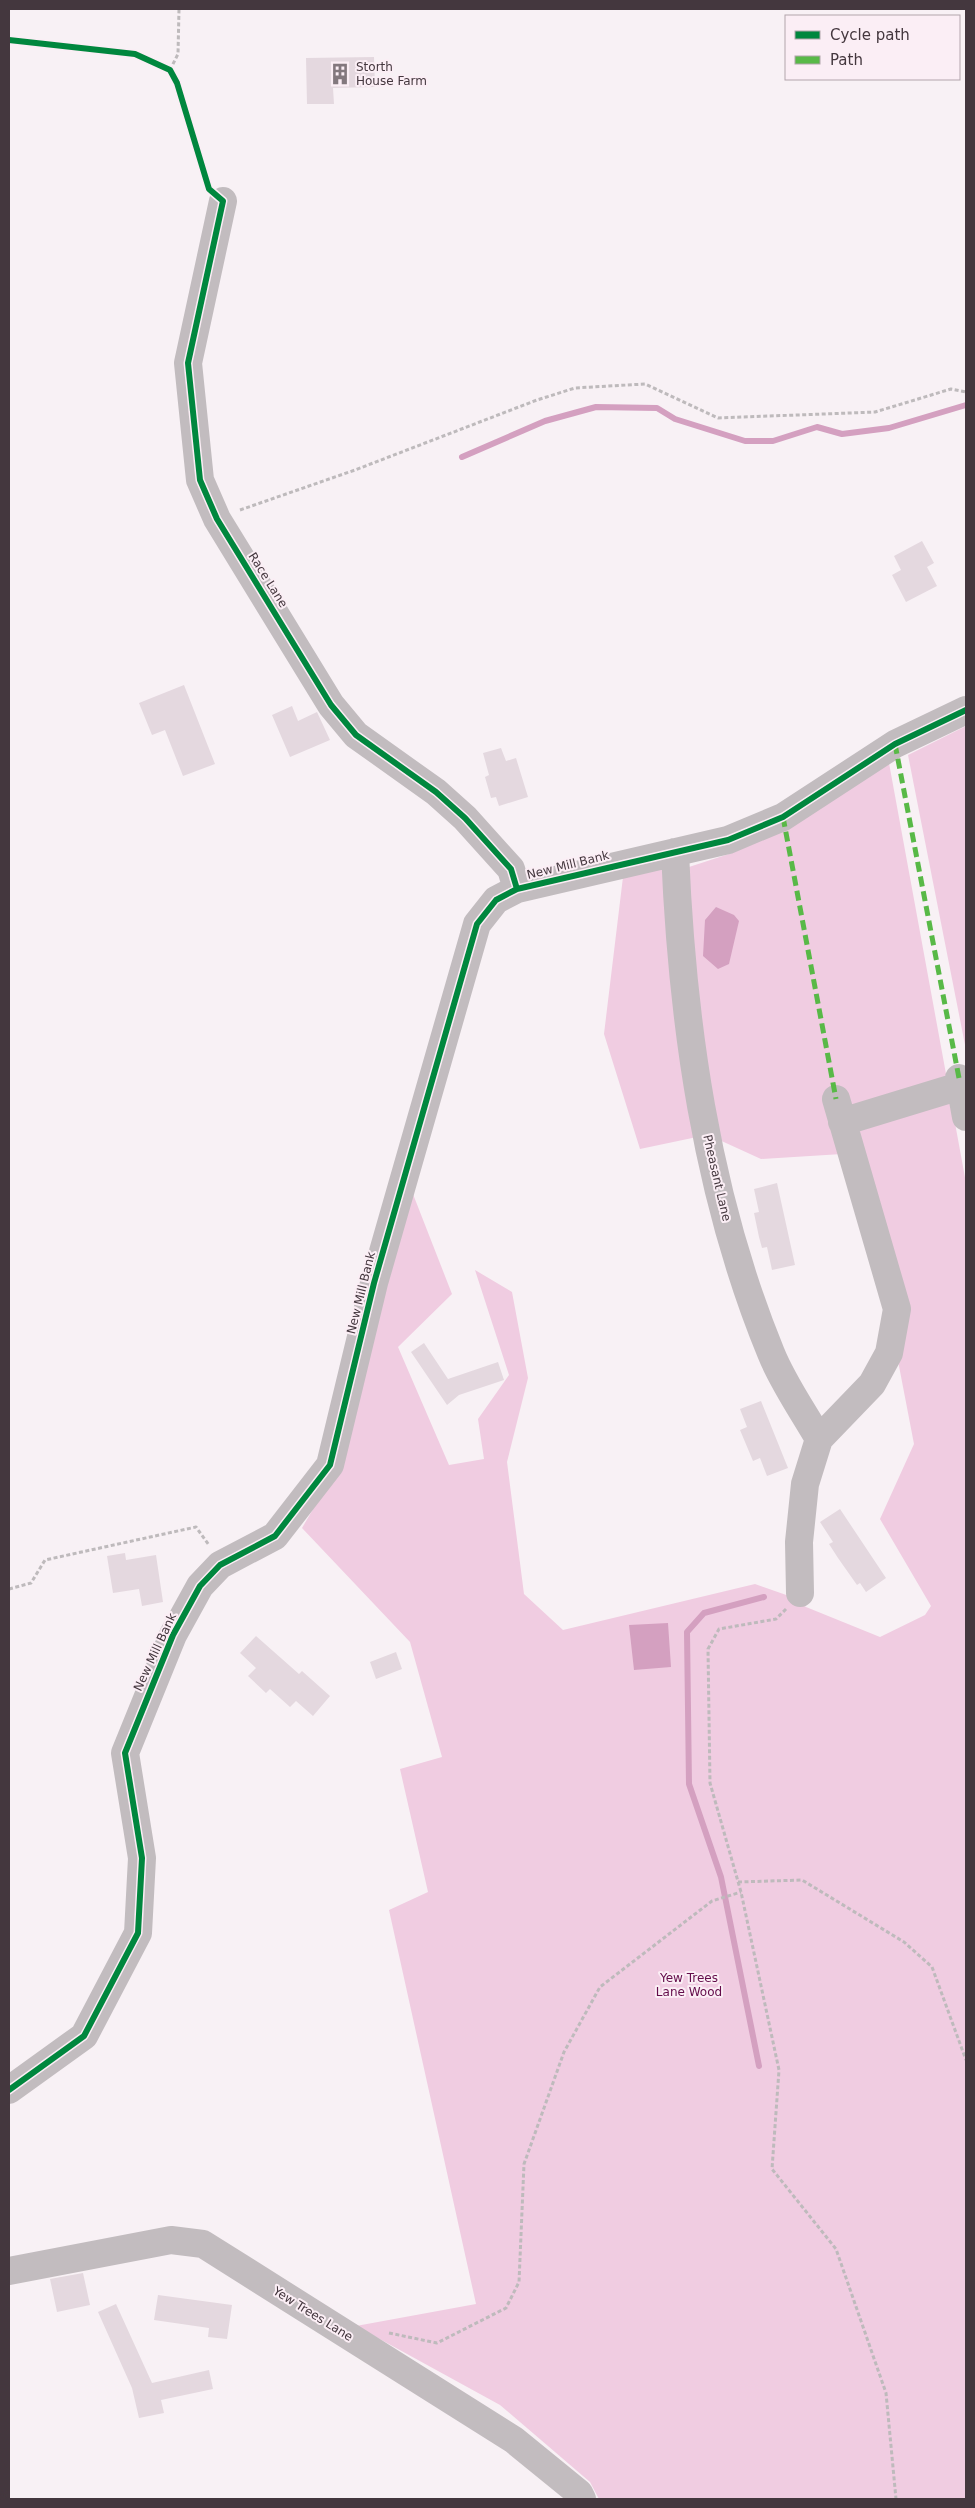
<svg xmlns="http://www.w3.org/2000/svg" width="975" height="2508" font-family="'DejaVu Sans',sans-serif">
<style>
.green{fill:#f0cce1}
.water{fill:#d4a0c0}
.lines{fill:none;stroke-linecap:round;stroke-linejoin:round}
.stream{stroke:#d4a0c0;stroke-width:6}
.building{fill:#e4d8df}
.path{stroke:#bebabc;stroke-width:3;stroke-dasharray:4 2.5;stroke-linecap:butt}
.minor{stroke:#c2bcbf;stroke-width:28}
.quiet{stroke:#58b947;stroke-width:5;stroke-dasharray:10 5;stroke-linecap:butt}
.cycleway-casing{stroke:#fbeef5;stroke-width:9}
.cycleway{stroke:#00873e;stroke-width:6}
.labels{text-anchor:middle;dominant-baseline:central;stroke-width:4;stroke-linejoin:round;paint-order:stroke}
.poi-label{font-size:12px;fill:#44373e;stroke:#fbeef5;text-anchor:start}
.street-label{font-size:12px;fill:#44373e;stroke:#fbeef5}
.park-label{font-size:12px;fill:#630c4a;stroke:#fbeef5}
</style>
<rect width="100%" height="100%" fill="#f8f1f5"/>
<path class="green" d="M966,726V1050L908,755Z
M889,763L966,1183V2499H599L590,2482L500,2405L356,2326L476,2304L389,1910L428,1892L400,1769L442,1757L410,1642L302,1528L336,1470L411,1189L452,1294L398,1347L449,1465L484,1459L478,1419L509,1375L475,1270L512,1292L528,1378L507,1462L524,1594L563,1630L755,1584L792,1597L806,1607L880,1637L925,1615L931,1606L880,1519L914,1444L858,1153L761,1159L715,1138L692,973L689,867L732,853Z
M669,867L697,1137L640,1149L604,1034L623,877Z"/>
<path class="water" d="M716,907L734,915L739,921L729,964L718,969L703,956L705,920Z
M668,1623L671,1667L634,1670L629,1625Z"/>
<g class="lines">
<path class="stream" d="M462,457L545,421L596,407L657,408L675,419L745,441H773L817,427L842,434L889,428L966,405
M759,2066L721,1877L689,1784L687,1632L704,1613L764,1597"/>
</g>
<path class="building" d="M374,57L375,87L333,88L334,104H307L306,58Z
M922,541L934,563L927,567L937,586L906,602L892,575L901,570L894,556Z
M184,685L215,764L183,776L165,730L152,735L139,703Z
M292,706L298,721L317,712L330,740L290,757L272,715Z
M501,748L506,761L516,758L528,797L499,806L496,797L491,798L485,777L489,775L483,753Z
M777,1183L795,1265L772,1270L767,1247L762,1248L759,1237L754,1213L759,1212L754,1189Z
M424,1343L448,1379L498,1362L504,1380L459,1395L447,1405L411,1352Z
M761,1401L788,1468L767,1476L760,1458L753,1461L740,1430L747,1427L740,1409Z
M840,1509L886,1578L866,1592L860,1583L857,1585L838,1558L829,1544L833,1542L820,1522Z
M125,1553L126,1560L156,1555L163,1602L142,1606L139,1589L113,1593L107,1556Z
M256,1636L299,1674L302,1671L330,1696L313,1716L296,1701L290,1707L270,1689L266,1693L248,1676L256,1668L240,1653Z
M396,1652L402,1669L376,1679L370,1662Z
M83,2273L90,2305L57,2312L50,2279Z
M158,2295L232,2305L227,2339L208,2337L209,2328L154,2320Z
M116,2304L152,2383L209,2370L213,2389L161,2400L164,2413L139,2418L132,2388L98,2312Z"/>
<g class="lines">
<path class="path" d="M170,70L178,54L179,9
M240,510L355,470L537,400L575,388L645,384L718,418L875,412L951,389L966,392
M9,1589L31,1583L45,1560L196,1527L209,1545
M786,1609L776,1619L719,1629L708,1649L710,1783L741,1892L779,2070L772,2169L836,2249L886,2393L896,2499
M738,1882L802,1880L904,1942L932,1967L966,2060
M389,2333L437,2343L506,2308L519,2282L524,2164L564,2052L600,1987L712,1901L741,1892"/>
<path class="minor" d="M223,201L188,363L200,480L217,519L331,705L356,735L436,792L465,818L511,869L517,889
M675,852C682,1022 706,1195 771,1353C783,1383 803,1411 819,1439
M959,1078L966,1117
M842,1122L960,1086
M800,1593L799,1542L805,1484L819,1439L872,1384L889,1353L897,1309L836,1099
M9,2090L84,2036L138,1933L142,1858L125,1753L173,1635L200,1586L220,1565L275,1536L330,1465L374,1283L477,924L496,900L517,889L728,840L783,817L895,744L966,710
M9,2271L171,2240L203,2244L514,2440L579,2493L582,2499"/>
<path class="quiet" d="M895,744L959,1078
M783,817L836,1099"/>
<g class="cycleway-casing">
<path id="cycleway" d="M9,40L135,54L170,70L177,83L209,189L223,201L188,363L200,480L217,519L331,705L356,735L436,792L465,818L511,869L517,889
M9,2090L84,2036L138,1933L142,1858L125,1753L173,1635L200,1586L220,1565L275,1536L330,1465L374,1283L477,924L496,900L517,889L728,840L783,817L895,744L966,710"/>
</g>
<use href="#cycleway" class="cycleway"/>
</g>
<defs>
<g id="building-bare" transform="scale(1.725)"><path d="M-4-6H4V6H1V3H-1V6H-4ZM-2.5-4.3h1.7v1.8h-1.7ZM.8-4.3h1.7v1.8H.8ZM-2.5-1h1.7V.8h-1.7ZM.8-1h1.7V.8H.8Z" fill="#83787e" stroke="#fbeef5" stroke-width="2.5" paint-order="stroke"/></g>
</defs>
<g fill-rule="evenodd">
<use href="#building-bare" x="340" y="74"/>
</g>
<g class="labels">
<g class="poi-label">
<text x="356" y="67">Storth<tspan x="356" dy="14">House Farm</tspan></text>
</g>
<g class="street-label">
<text transform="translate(268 580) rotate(58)">Race Lane</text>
<text transform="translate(568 865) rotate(-14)">New Mill Bank</text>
<text transform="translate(717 1178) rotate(77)">Pheasant Lane</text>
<text transform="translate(361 1293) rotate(-76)">New Mill Bank</text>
<text transform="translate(155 1652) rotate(-65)">New Mill Bank</text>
<text transform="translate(313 2314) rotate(32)">Yew Trees Lane</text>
</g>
<g class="park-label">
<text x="689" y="1978">Yew Trees<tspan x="689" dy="14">Lane Wood</tspan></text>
</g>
</g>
<rect width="975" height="2508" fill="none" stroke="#44373e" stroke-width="20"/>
<rect x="785" y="15" width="175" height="65" fill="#fbeef5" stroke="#b2a5ac"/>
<rect x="795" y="31" width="25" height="8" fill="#00873e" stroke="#b2a5ac"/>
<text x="830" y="40" font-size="15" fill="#44373e">Cycle path</text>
<rect x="795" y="56" width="25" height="8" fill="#58b947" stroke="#b2a5ac"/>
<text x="830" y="65" font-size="15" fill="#44373e">Path</text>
</svg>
